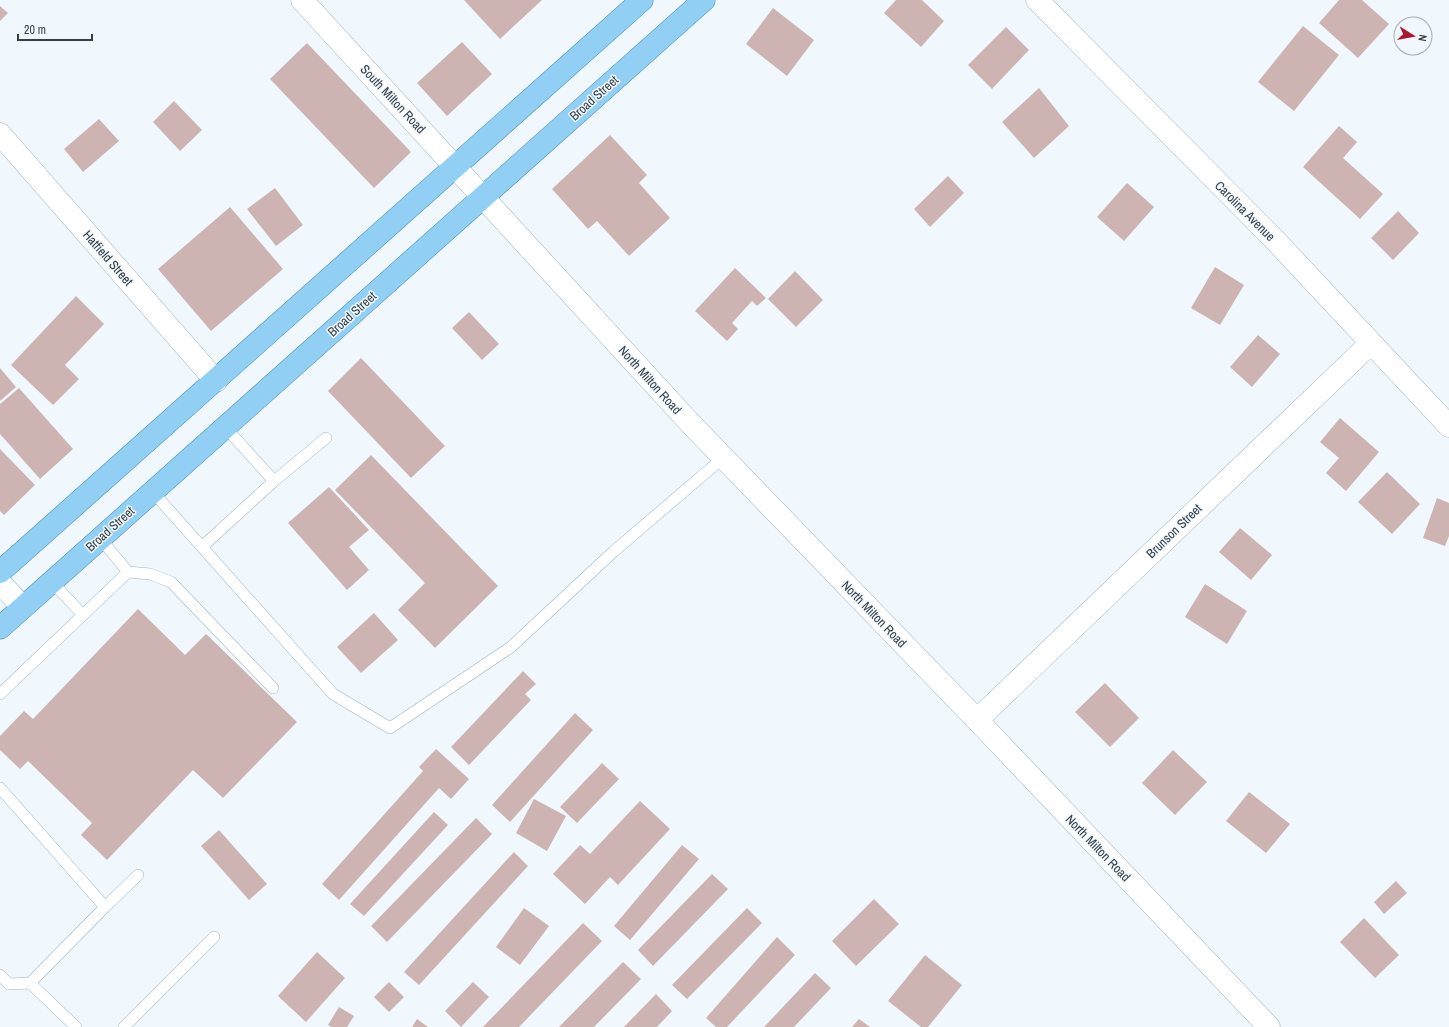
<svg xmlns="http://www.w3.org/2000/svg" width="1449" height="1027" font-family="'Archivo Narrow',sans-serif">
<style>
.building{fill:#cdb3b2}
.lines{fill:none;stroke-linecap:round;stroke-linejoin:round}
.service-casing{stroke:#9fb3c1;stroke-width:12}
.minor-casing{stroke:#9fb3c1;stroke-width:23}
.primary-casing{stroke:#4289b2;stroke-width:23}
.service{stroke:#fff;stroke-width:11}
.minor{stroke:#fff;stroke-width:22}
.primary{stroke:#91d0f4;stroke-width:22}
.labels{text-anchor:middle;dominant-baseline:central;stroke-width:3;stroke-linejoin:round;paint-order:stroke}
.street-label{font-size:13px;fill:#363e44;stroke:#f0f8fe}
</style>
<rect width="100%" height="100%" fill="#f0f8fe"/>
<path class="building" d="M464,0H542L500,39Z
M896,0H922L944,21L921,47L884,13Z
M1339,0H1362L1389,24L1358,58L1319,23Z
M0,6L8,13L0,21Z
M773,8L814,40L787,76L746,44Z
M1303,26L1339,55L1294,111L1258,82Z
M1006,27L1029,50L992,89L968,65Z
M462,42L492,74L447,116L417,83Z
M307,43L411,152L374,188L270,79Z
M1039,88L1069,126L1034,158L1002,122Z
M174,101L202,130L180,151L153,122Z
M99,119L119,141L83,172L64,149Z
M1339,126L1357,142L1343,158L1383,194L1360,219L1303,167Z
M610,135L647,175L639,183L670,218L629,256L597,221L588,229L552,189Z
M948,176L964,193L930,227L914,209Z
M1127,183L1154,207L1124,241L1097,217Z
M275,188L303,225L276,246L247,209Z
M230,207L283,269L211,331L158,269Z
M1398,211L1419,233L1393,260L1371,238Z
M1215,267L1244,285L1220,325L1191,308Z
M735,268L766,298L757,306L752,301L732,323L738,329L727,341L695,311Z
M795,271L823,300L796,327L768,299Z
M76,296L104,324L65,365L79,379L53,405L11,365Z
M469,312L499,344L482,360L452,328Z
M1258,335L1280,354L1252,387L1230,367Z
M361,358L445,446L411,478L328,391Z
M0,368L16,387L0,401Z
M19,388L73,449L40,479L0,434V404Z
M1340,418L1379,452L1346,491L1326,473L1339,458L1320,442Z
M0,449L35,485L4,515L0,511Z
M371,455L498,586L435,648L398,610L425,583L335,490Z
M1387,472L1420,504L1392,534L1358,502Z
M329,487L369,530L349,547L369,570L347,590L288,523Z
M1437,498L1449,503V536L1445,546L1423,538Z
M1240,528L1272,555L1251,580L1219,552Z
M1205,584L1247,611L1227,644L1185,617Z
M138,609L185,655L206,634L297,722L223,798L193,770L107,860L81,835L92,823L28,761L20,769L0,750V736L24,711L33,719Z
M374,613L398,640L361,673L337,647Z
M523,671L536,684L525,694L531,700L469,765L451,747Z
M1105,683L1139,718L1110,747L1075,712Z
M575,713L593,730L510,822L492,805Z
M436,749L469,779L451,799L439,788L339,900L322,884L423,771L419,767Z
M1173,750L1207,782L1175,815L1142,783Z
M602,763L619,779L577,823L560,807Z
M1249,792L1290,824L1266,853L1226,821Z
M534,799L566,816L547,851L516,833Z
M640,801L670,829L618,885L610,877L585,904L553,874L580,845L590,854Z
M434,812L448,825L364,916L350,904Z
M476,818L492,834L387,942L371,926Z
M219,830L267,884L249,900L201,846Z
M682,845L699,859L630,940L614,926Z
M514,852L528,866L419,985L404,972Z
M712,874L728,889L653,966L638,950Z
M1396,881L1407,893L1384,914L1374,902Z
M874,899L899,924L856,966L832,941Z
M524,908L549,926L520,965L496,947Z
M747,908L762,923L687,999L672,985Z
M1364,918L1399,955L1375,978L1340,942Z
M583,923L602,941L519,1027H483Z
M777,937L795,955L727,1027H716L706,1018Z
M317,952L345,978L306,1022L278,996Z
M925,955L962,985L928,1027H921L888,1001Z
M623,962L641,979L594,1027H559Z
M815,973L831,988L794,1027H764Z
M389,982L404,997L389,1012L374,997Z
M473,982L489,997L461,1027L445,1011Z
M656,994L672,1011L657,1027H624Z
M339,1007L354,1016L347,1027H331L328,1025Z
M417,1019L428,1027H412Z
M859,1019L870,1027H852Z"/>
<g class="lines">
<g class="service-casing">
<path id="service" d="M225,427L274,481L326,438
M152,491L333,694L390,728L511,647L613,552L723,458
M100,538L128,572
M203,546L274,481
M51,581L83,615
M0,694L128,572L150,574L171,582L273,688
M0,788L105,907L30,983L76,1027
M105,907L138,875
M0,975L9,984L30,983
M124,1027L214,937"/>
</g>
<g class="minor-casing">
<path id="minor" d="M302,0L690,423L977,720L1269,1027
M1037,0L1273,238L1449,426
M0,134L216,381
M0,583L23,607
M977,720L1371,343"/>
</g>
<g class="primary-casing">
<path id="primary" d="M0,572L642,0
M0,628L704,0"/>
</g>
<use href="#service" class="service"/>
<use href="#minor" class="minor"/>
<use href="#primary" class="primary"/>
</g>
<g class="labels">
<g class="street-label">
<text transform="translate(594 98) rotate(-42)">Broad Street</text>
<text transform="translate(393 99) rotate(47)">South Milton Road</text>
<text transform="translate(1245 211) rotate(45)">Carolina Avenue</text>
<text transform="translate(108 258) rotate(49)">Hatfield Street</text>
<text transform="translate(352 314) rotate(-42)">Broad Street</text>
<text transform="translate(650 380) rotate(48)">North Milton Road</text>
<text transform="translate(110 529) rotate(-42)">Broad Street</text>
<text transform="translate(1174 531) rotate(-44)">Brunson Street</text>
<text transform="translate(874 614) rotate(46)">North Milton Road</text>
<text transform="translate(1098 848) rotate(46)">North Milton Road</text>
</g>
</g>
<g transform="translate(1413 36) rotate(101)"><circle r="19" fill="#f0f8fe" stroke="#a6aeb4"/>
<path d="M0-3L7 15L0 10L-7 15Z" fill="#ac172d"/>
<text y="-6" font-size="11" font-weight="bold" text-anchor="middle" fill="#363e44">N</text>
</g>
<path d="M18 34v6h74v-6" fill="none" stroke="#363e44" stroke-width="2"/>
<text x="24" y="34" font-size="12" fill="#363e44" stroke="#f0f8fe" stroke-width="3" paint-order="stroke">20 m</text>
</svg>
